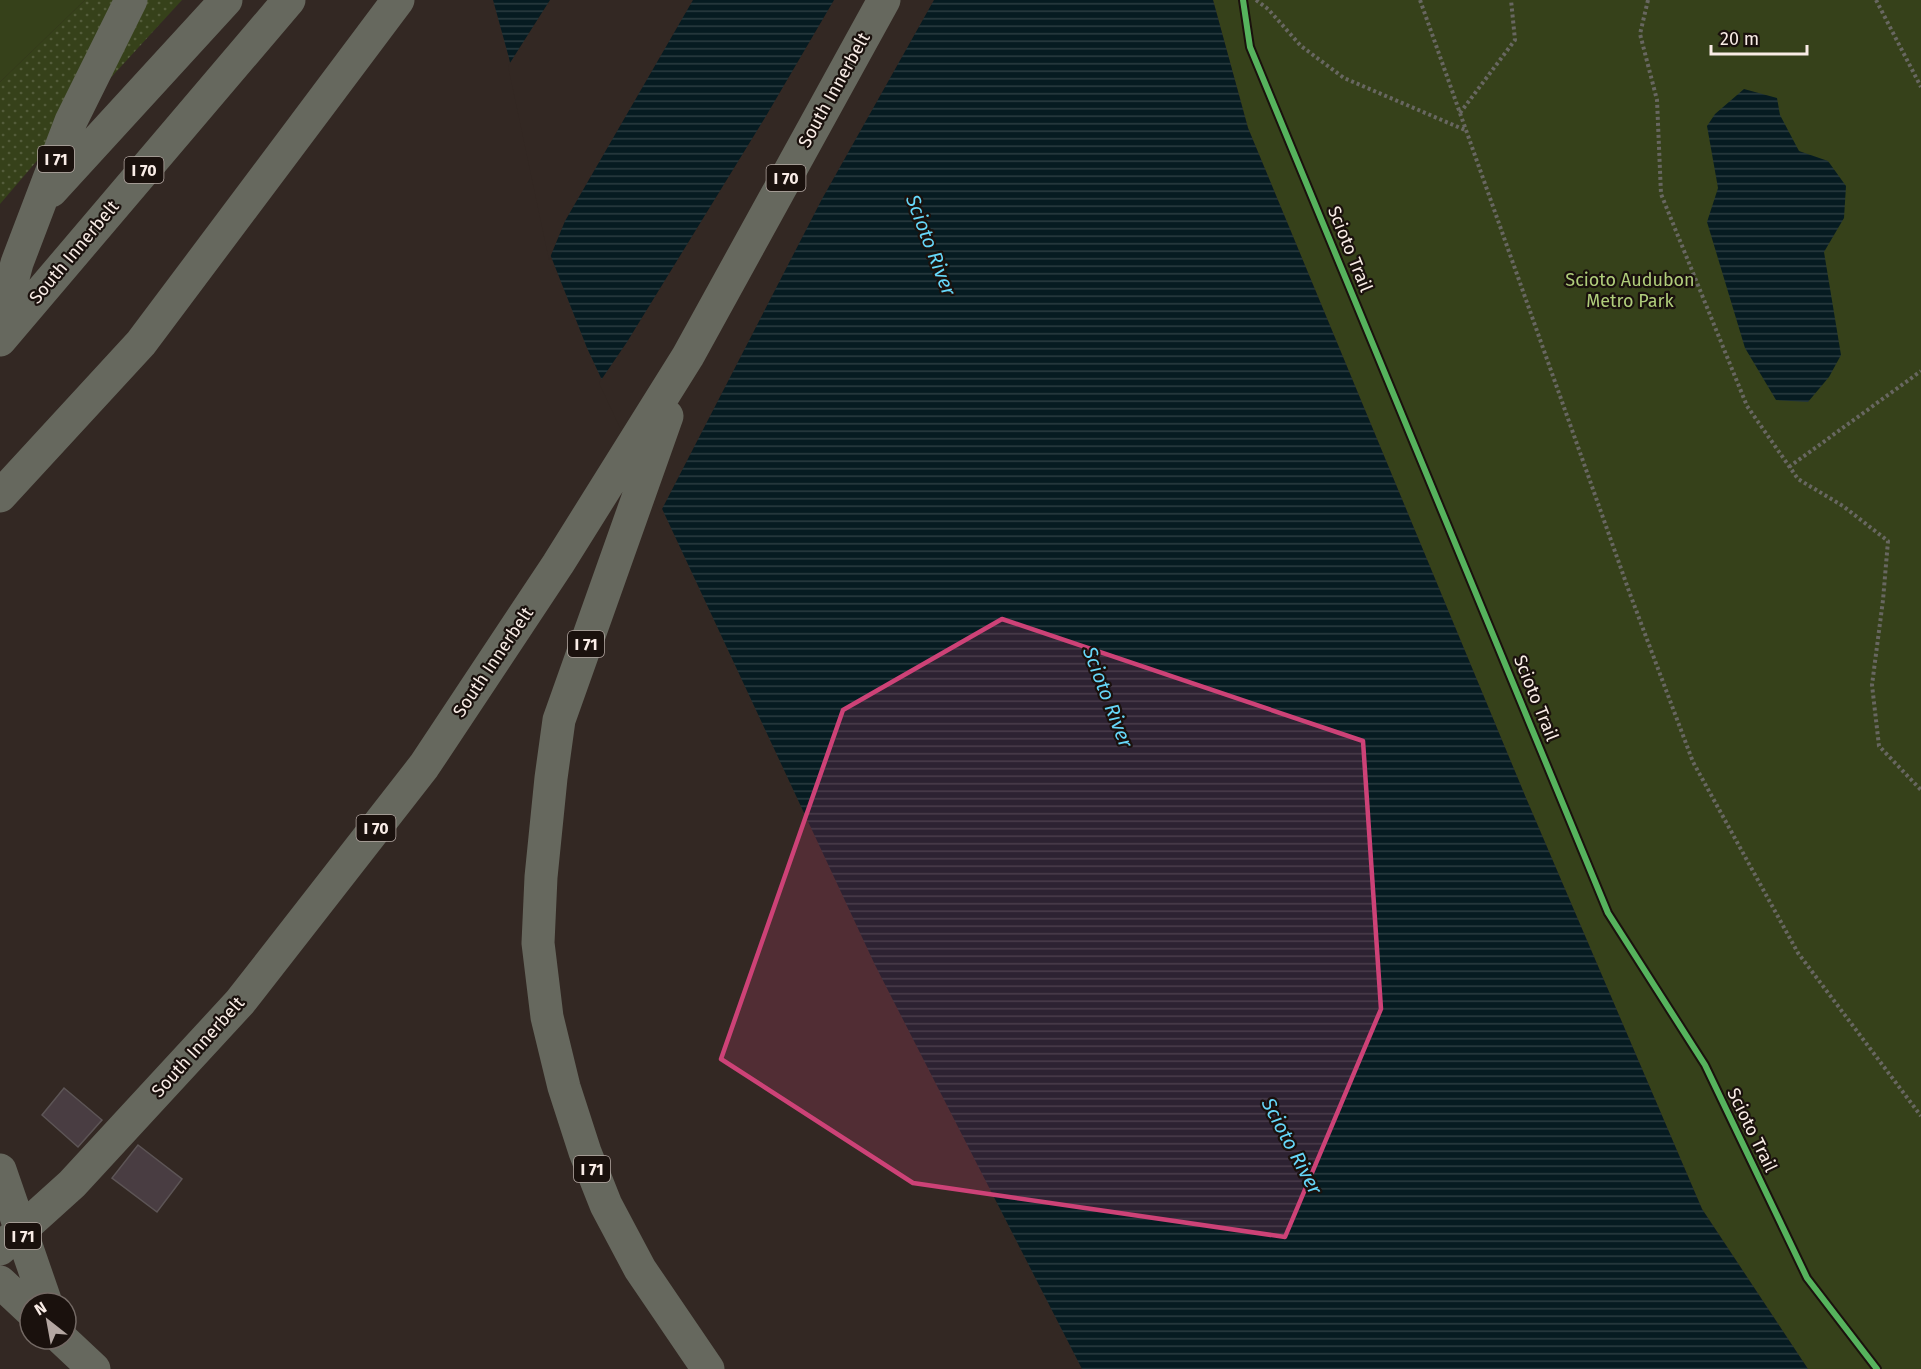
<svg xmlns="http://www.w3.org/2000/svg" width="1921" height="1369" font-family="'Fira Sans',sans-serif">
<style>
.grass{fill:url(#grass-dots)}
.park{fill:#36411a}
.water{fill:url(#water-rules)}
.pier{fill:#332823}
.building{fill:#493d42;stroke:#5d5556;stroke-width:1.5}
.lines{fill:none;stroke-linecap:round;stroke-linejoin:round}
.path{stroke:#686761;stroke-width:4;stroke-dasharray:3 3;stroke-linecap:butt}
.motorway{stroke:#66685e;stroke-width:33}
.cycleway-casing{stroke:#1a110d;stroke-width:10}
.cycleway{stroke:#56b35d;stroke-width:6}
.marked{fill:#cd4277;fill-opacity:0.2;stroke:#cd4277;stroke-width:4.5;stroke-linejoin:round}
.labels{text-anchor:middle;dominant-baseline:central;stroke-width:4.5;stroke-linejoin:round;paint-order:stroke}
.shield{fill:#1a110d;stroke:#b6aaa5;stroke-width:1.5}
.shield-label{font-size:16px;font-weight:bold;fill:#f9ece6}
.street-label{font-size:18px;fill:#f9ece6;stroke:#1a110d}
.park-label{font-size:18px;fill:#b0cd7b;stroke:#1a110d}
.water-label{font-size:20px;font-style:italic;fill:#66d7f9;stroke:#1a110d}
</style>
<defs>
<pattern id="grass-dots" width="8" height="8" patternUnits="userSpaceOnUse" patternTransform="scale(1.5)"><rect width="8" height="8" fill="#36411a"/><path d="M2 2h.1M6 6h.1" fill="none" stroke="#545d3b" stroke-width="1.8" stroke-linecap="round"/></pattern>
<pattern id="water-rules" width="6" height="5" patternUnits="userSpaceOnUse" patternTransform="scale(1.5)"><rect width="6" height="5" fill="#061b21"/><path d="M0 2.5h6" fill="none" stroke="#2b3c41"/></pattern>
</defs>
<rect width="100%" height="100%" fill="#332823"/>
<path class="grass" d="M85,0H182L71,121L0,204V82Z"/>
<path class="park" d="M0,0H85L0,82Z
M1213,0H1921V1369H1808L1702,1209L1526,798L1248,128Z"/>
<path class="water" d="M493,0H1213L1248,128L1526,798L1702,1209L1808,1369H1082L875,965L587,348L550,254L509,58Z
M1744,89L1777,98L1780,115L1799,151L1828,161L1846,186L1844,218L1824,252L1841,355L1829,377L1808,402L1776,400L1745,348L1707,222L1718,188L1707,126L1715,114Z"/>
<path class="pier" d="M550,0H693L565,221L549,260L508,66Z
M834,0H934L822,199L660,513L599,383L627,342L766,116Z"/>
<path class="building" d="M64,1088L102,1120L78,1147L42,1115Z
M138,1145L182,1179L157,1212L112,1178Z"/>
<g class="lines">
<path class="path" d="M1256,0L1268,9L1301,46L1344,78L1465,130
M1420,0L1630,594L1693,762L1798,953L1921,1116
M1648,0L1640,34L1657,100L1661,194L1747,406L1798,479L1843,506L1888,541L1883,600L1872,685L1879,746L1921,790
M1876,0L1921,87
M1460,113L1515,40L1511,0
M1789,467L1921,371"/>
<path class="motorway" d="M51,191L226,0
M0,326L17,263L71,121L131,0
M0,340L289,0
M667,416L559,720L551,778L541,877L538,943L547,1017L564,1087L585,1152L606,1205L640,1269L708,1369
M0,496L141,343L398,0
M0,1170L46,1303
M0,1249L72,1184L240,1002L424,766L558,564L688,356L884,0
M0,1282L30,1310
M62,1339L94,1369"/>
<g class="cycleway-casing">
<path id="cycleway" d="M1243,0L1250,47L1608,913L1705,1065L1807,1278L1877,1369"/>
</g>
<use href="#cycleway" class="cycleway"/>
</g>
<path class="marked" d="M1002,619L1363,741L1381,1009L1285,1237L913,1183L721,1059L843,710Z"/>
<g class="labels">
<g class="shield">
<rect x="38" y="146" width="36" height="26" rx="4.5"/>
<rect x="124.5" y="157" width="39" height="26" rx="4.5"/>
<rect x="766.5" y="165" width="39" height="26" rx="4.5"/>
<rect x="568" y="631" width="36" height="26" rx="4.5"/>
<rect x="356.5" y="815" width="39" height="26" rx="4.5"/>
<rect x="574" y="1156" width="36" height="26" rx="4.5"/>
<rect x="5" y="1223" width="36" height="26" rx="4.5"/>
</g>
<g class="shield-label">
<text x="56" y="159">I 71</text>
<text x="144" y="170">I 70</text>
<text x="786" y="178">I 70</text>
<text x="586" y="644">I 71</text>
<text x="376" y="828">I 70</text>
<text x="592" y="1169">I 71</text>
<text x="23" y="1236">I 71</text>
</g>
<g class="street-label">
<text transform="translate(834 90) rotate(-61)">South Innerbelt</text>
<text transform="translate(1350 249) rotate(68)">Scioto Trail</text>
<text transform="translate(74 252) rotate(-50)">South Innerbelt</text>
<text transform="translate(493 662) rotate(-56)">South Innerbelt</text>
<text transform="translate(1536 698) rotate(68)">Scioto Trail</text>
<text transform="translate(198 1047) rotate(-48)">South Innerbelt</text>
<text transform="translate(1752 1130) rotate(64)">Scioto Trail</text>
</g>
<g class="park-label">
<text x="1630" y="280">Scioto Audubon<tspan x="1630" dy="21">Metro Park</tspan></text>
</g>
<g class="water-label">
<text transform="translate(931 245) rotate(69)">Scioto River</text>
<text transform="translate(1108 697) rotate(69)">Scioto River</text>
<text transform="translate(1292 1146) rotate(62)">Scioto River</text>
</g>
</g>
<g transform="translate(48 1321) rotate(329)"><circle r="28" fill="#1a110d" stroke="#736964" stroke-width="1.5"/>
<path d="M0-4.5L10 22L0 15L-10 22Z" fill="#b4a7a2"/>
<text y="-9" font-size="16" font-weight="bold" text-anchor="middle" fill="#f9ece6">N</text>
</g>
<path d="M1711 45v9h96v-9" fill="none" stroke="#f9ece6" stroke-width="3"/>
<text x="1720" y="45" font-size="18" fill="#f9ece6" stroke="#1a110d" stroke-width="4.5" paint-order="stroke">20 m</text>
</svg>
